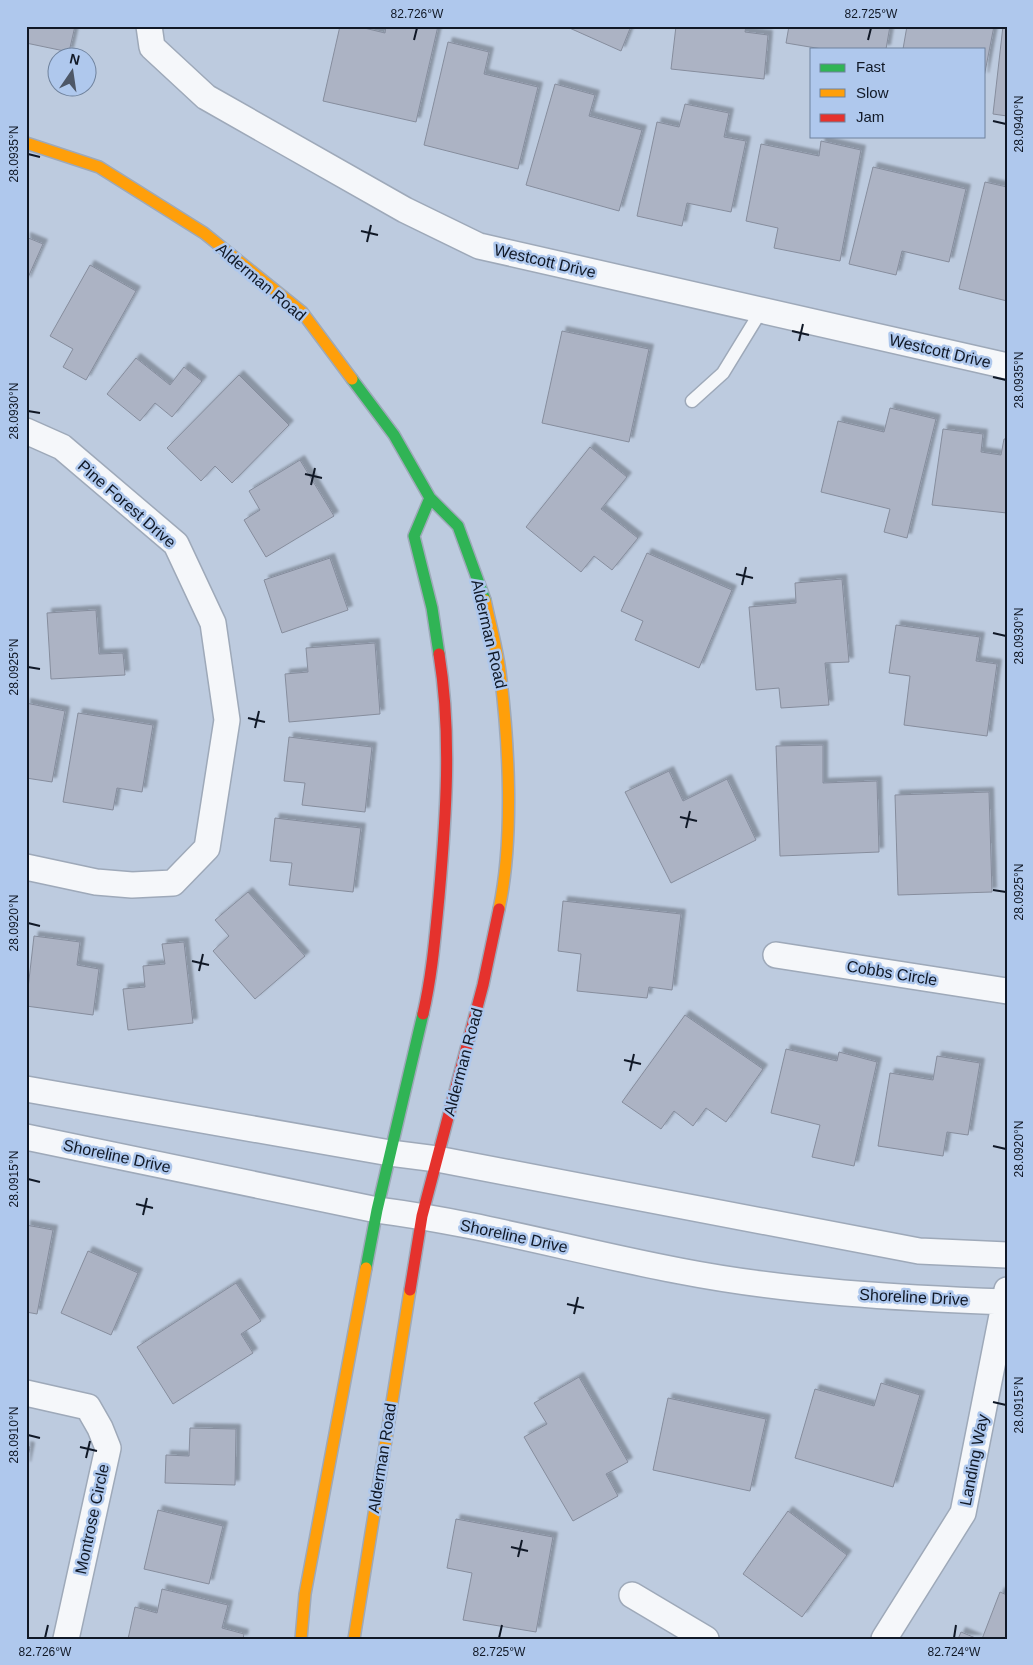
<svg xmlns="http://www.w3.org/2000/svg" width="1033" height="1665" font-family="Helvetica,sans-serif">
<style>
.building{fill:#acb3c4;stroke:#868d9d;filter:url(#shadow)}
.lines{fill:none;stroke-linecap:round;stroke-linejoin:round}
.lane-casing{stroke:#9ea9b9;stroke-width:15}
.street-casing{stroke:#9ea9b9;stroke-width:28}
.fast-casing{stroke:#9ea9b9;stroke-width:14}
.slow-casing{stroke:#9ea9b9;stroke-width:14}
.jam-casing{stroke:#9ea9b9;stroke-width:14}
.lane{stroke:#f5f7fa;stroke-width:12}
.street{stroke:#f5f7fa;stroke-width:25}
.fast{stroke:#30b455;stroke-width:11}
.slow{stroke:#ff9f0a;stroke-width:11}
.jam{stroke:#e5322d;stroke-width:11}
.ticks{fill:none;stroke:#101826;stroke-width:2}
.labels{text-anchor:middle;dominant-baseline:central;stroke-width:5;stroke-linejoin:round;paint-order:stroke}
.street-label{font-size:16px;fill:#101826;stroke:#afc8ed}
.neatline{fill:none;stroke:#101826;stroke-width:2}
.ticks-label{font-size:12px;text-anchor:middle;fill:#101826}
</style>
<defs>
<filter id="shadow"><feDropShadow dx="4.5" dy="-4.5" stdDeviation="1" flood-color="#0004"/></filter>
</defs>
<rect width="100%" height="100%" fill="#bdcbdf"/>
<path class="building" d="M26,26H75L69,52L26,43Z
M340,26H356L385,33L386,26H438L416,122L323,101Z
M565,26H631L621,51Z
M676,26H746L745,32L768,35L764,79L671,69Z
M789,26H890L886,49H822L786,43Z
M907,26H994L984,77V49H903Z
M1003,26H1007V116L993,114Z
M448,42L489,52L484,74L538,87L518,169L424,145Z
M555,84L595,95L589,116L642,130L619,211L526,185Z
M685,104L729,113L724,137L746,141L731,212L687,203L682,226L637,216L657,122L679,127Z
M821,141L861,150L840,261L774,248L778,228L746,221L761,144L819,156Z
M873,167L966,189L949,262L902,251L896,275L849,264Z
M985,182L1007,187V301L959,289Z
M26,237L43,244L26,282Z
M90,265L136,291L86,380L63,367L73,349L50,336Z
M562,331L649,349L629,442L542,423Z
M136,358L170,385L184,367L202,381L172,417L155,403L140,421L107,394Z
M239,375L289,425L232,483L215,466L201,481L167,448Z
M890,408L936,419L907,538L884,532L890,509L821,492L838,421L884,432Z
M943,429L983,434L981,452L1001,455L1004,439H1007V513L932,505Z
M590,447L627,477L601,509L638,538L612,570L594,556L581,572L526,527Z
M300,460L334,516L266,557L244,520L260,510L249,491Z
M647,553L732,590L699,668L635,640L643,621L621,611Z
M330,558L348,610L282,633L264,580Z
M842,579L849,662L825,663L829,705L781,708L779,688L756,690L749,607L796,603L795,583Z
M96,610L99,654L123,653L125,675L51,679L47,613Z
M896,625L980,637L976,661L997,664L987,736L904,725L910,676L889,673Z
M375,643L380,714L289,722L285,674L308,672L306,648Z
M26,703L65,711L52,782L26,778Z
M78,713L153,725L142,792L117,788L113,810L63,802Z
M289,737L372,747L365,812L302,805L305,783L284,781Z
M823,745V783L877,781L879,852L780,856L776,746Z
M669,771L683,801L727,779L756,840L671,883L625,792Z
M989,792L992,892L898,895L895,795Z
M275,818L361,828L353,892L289,885L292,863L270,861Z
M248,892L305,956L255,999L213,951L229,936L215,920Z
M563,901L681,914L672,990L649,987L647,998L577,991L581,954L558,951Z
M34,936L80,942L77,965L99,969L93,1015L26,1006Z
M184,942L193,1023L128,1030L123,989L145,987L143,966L165,964L162,944Z
M685,1015L763,1069L726,1122L706,1108L693,1126L674,1111L661,1129L622,1102Z
M786,1049L837,1061L839,1052L877,1062L854,1166L812,1157L820,1125L771,1113Z
M937,1056L980,1063L968,1135L947,1132L943,1156L878,1146L890,1073L933,1080Z
M26,1225L53,1230L37,1314L26,1312Z
M88,1251L138,1273L111,1335L61,1313Z
M236,1283L261,1321L241,1334L253,1353L173,1404L137,1347Z
M579,1377L628,1462L606,1474L618,1496L573,1521L524,1437L547,1424L534,1403Z
M881,1383L920,1395L893,1487L795,1458L815,1389L874,1406Z
M668,1398L766,1419L750,1491L653,1470Z
M190,1428L236,1429L235,1485L165,1483L166,1455L189,1456Z
M26,1446L30,1447L26,1466Z
M158,1510L223,1526L209,1584L144,1569Z
M788,1511L847,1555L802,1617L743,1574Z
M456,1519L553,1537L536,1632L463,1620L472,1573L447,1568Z
M162,1589L228,1605L222,1628L244,1634L243,1639H128L135,1607L157,1613Z
M1000,1592L1007,1595V1639H982Z
M961,1632L978,1639H958Z"/>
<g class="lines">
<g class="lane-casing">
<path id="lane" d="M692,401L723,373L761,311"/>
</g>
<g class="street-casing">
<path id="street" d="M149,26L152,47L206,97L405,210L479,246L1007,366
M26,431L62,447L176,544L213,623L227,720L207,848L173,883L132,885L96,882L26,867
M776,955L1007,991
M26,1089L390,1153L437,1159L919,1251L1007,1255
M26,1137L377,1210C479,1223 579,1252 680,1271C788,1292 898,1298 1007,1302
M26,1393L88,1407L100,1428L108,1448L66,1639
M632,1595L706,1639
M884,1639L963,1513L1007,1290"/>
</g>
<g class="fast-casing">
<path id="fast" d="M352,379L394,435L430,498L458,526L485,600
M430,498L414,536L432,608L439,654
M366,1268L377,1210L423,1014"/>
</g>
<g class="slow-casing">
<path id="slow" d="M26,143L99,167L204,233L302,312L352,379
M485,600C490,624 497,648 500,672C509,743 514,839 499,909
M301,1639L305,1594L366,1268
M354,1639L410,1290"/>
</g>
<g class="jam-casing">
<path id="jam" d="M423,1014C432,976 435,937 439,897C446,817 452,734 439,654
M410,1290L422,1216L483,985L499,909"/>
</g>
<use href="#lane" class="lane"/>
<use href="#street" class="street"/>
<use href="#fast" class="fast"/>
<use href="#slow" class="slow"/>
<use href="#jam" class="jam"/>
</g>
<path class="ticks" d="M414,40L417,28M868,40L871,28M993,121L1006,124M28,154L40,157M361,231L378,235M367,242L371,225M792,331L809,335M799,341L803,324M993,377L1006,380M28,411L40,413M305,474L322,478M311,485L315,468M736,574L753,578M742,585L746,567M993,633L1006,636M28,667L40,669M248,718L265,722M255,728L259,711M680,817L697,821M686,828L690,811M993,890L1006,892M28,923L40,926M192,961L209,965M199,971L203,954M624,1060L641,1064M630,1071L634,1054M993,1146L1006,1149M28,1179L40,1182M136,1204L153,1208M143,1215L147,1198M567,1304L584,1308M574,1314L578,1297M993,1402L1006,1405M28,1435L40,1438M80,1447L97,1451M86,1458L90,1441M511,1547L528,1551M518,1557L522,1540M45,1638L48,1625M499,1638L502,1625M954,1638L956,1625"/>
<g class="labels">
<g class="street-label">
<text transform="translate(545 261) rotate(13)">Westcott Drive</text>
<text transform="translate(261 282) rotate(40)">Alderman Road</text>
<text transform="translate(940 351) rotate(13)">Westcott Drive</text>
<text transform="translate(127 504) rotate(41)">Pine Forest Drive</text>
<text transform="translate(489 634) rotate(77)">Alderman Road</text>
<text transform="translate(892 973) rotate(9)">Cobbs Circle</text>
<text transform="translate(463 1062) rotate(-75)">Alderman Road</text>
<text transform="translate(117 1156) rotate(12)">Shoreline Drive</text>
<text transform="translate(514 1236) rotate(12)">Shoreline Drive</text>
<text transform="translate(914 1297) rotate(3)">Shoreline Drive</text>
<text transform="translate(382 1458) rotate(-81)">Alderman Road</text>
<text transform="translate(974 1460) rotate(-79)">Landing Way</text>
<text transform="translate(92 1519) rotate(-78)">Montrose Circle</text>
</g>
</g>
<rect width="1033" height="1665" fill="none" stroke="#afc8ed" stroke-width="55"/>
<rect x="810" y="48" width="175" height="90" fill="#afc8ed" stroke="#6f829d"/>
<rect x="820" y="64" width="25" height="8" fill="#30b455" stroke="#6f829d"/>
<text x="856" y="72" font-size="15" fill="#101826">Fast</text>
<rect x="820" y="89" width="25" height="8" fill="#ff9f0a" stroke="#6f829d"/>
<text x="856" y="98" font-size="15" fill="#101826">Slow</text>
<rect x="820" y="114" width="25" height="8" fill="#e5322d" stroke="#6f829d"/>
<text x="856" y="122" font-size="15" fill="#101826">Jam</text>
<g transform="translate(72 72) rotate(13)"><circle r="24" fill="#afc8ed" stroke="#6f829d"/>
<path d="M0-4L9 19L0 12L-9 19Z" fill="#4d5767"/>
<text y="-8" font-size="14" font-weight="bold" text-anchor="middle" fill="#101826">N</text>
</g>
<rect x="28" y="28" width="978" height="1610" class="neatline"/>
<g class="ticks-label">
<text x="417" y="18">82.726°W</text>
<text x="871" y="18">82.725°W</text>
<text transform="translate(1019 124) rotate(-90)" y="4">28.0940°N</text>
<text transform="translate(14 154) rotate(-90)" y="4">28.0935°N</text>
<text transform="translate(1019 380) rotate(-90)" y="4">28.0935°N</text>
<text transform="translate(14 411) rotate(-90)" y="4">28.0930°N</text>
<text transform="translate(1019 636) rotate(-90)" y="4">28.0930°N</text>
<text transform="translate(14 667) rotate(-90)" y="4">28.0925°N</text>
<text transform="translate(1019 892) rotate(-90)" y="4">28.0925°N</text>
<text transform="translate(14 923) rotate(-90)" y="4">28.0920°N</text>
<text transform="translate(1019 1149) rotate(-90)" y="4">28.0920°N</text>
<text transform="translate(14 1179) rotate(-90)" y="4">28.0915°N</text>
<text transform="translate(1019 1405) rotate(-90)" y="4">28.0915°N</text>
<text transform="translate(14 1435) rotate(-90)" y="4">28.0910°N</text>
<text x="45" y="1656">82.726°W</text>
<text x="499" y="1656">82.725°W</text>
<text x="954" y="1656">82.724°W</text>
</g>
</svg>
